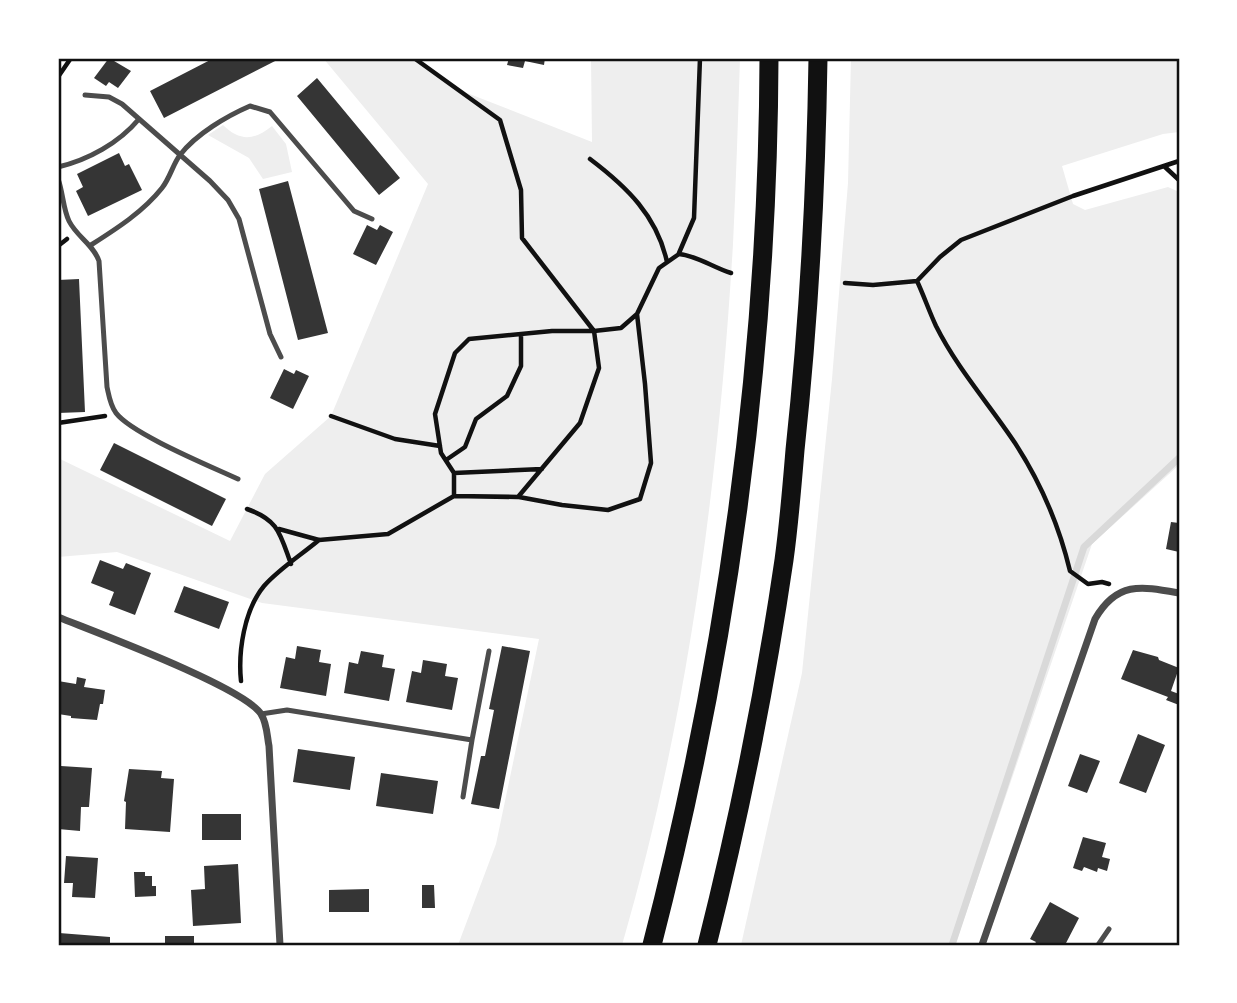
<svg xmlns="http://www.w3.org/2000/svg" width="1237" height="1003" font-family="'Titillium Web',sans-serif">
<style>
.green{fill:#eee}
.lines{fill:none;stroke-linecap:round;stroke-linejoin:round}
.stream{stroke:#d9d9d9;stroke-width:7}
.building{fill:#353535}
.path{stroke:#111;stroke-width:4.5}
.service{stroke:#4c4c4c;stroke-width:5}
.minor{stroke:#4c4c4c;stroke-width:7}
.trunk{stroke:#111;stroke-width:19}
.neatline{fill:none;stroke:#111;stroke-width:2.5}
</style>
<rect width="100%" height="100%" fill="#fff"/>
<path class="green" d="M323,58H415L467,93L592,142L591,58H740C738,120 736,182 733,244C719,479 688,718 622,945H458L496,844L539,639L262,603L117,552L58,557V458L230,541L265,474L331,416L428,184Z
M851,58H1179V132L1163,134L1062,166L1073,204L1085,210L1168,187L1179,192V465L1092,544L955,945H741L802,673L832,379L848,183Z
M223,125C239,141 254,141 272,126L286,144L292,172L263,179L249,158L208,135Z"/>
<g class="lines">
<path class="stream" d="M952,945L1084,547L1179,458"/>
</g>
<path class="building" d="M109,58L131,71L118,88L109,82L106,86L94,78Z
M214,58H281L164,118L150,91Z
M509,58H545L544,65L525,61L523,68L507,65Z
M317,78L400,178L379,195L297,96Z
M119,153L125,166L129,164L142,190L88,216L76,191L83,187L77,174Z
M288,181L328,333L298,340L259,189Z
M367,225L377,230L380,225L393,232L376,265L353,254Z
M79,279L85,412L58,413V280Z
M284,369L294,374L296,370L309,376L293,409L270,398Z
M114,443L226,499L212,526L100,470Z
M1171,522L1179,523V552L1166,549Z
M100,560L123,569L126,563L151,573L135,615L109,605L114,592L91,583Z
M184,586L229,602L219,629L174,612Z
M297,646L321,650L319,662L331,664L326,696L280,688L286,657L295,659Z
M502,646L530,651L499,809L471,804L481,756H485L494,710L489,709Z
M1133,650L1158,657L1159,660L1179,668L1171,691L1179,694V705L1166,700L1168,697L1121,679Z
M361,651L384,655L382,667L395,669L389,701L344,693L349,662L358,664Z
M423,660L447,664L445,676L458,678L452,710L406,702L412,671L421,673Z
M77,677L86,679L84,687L105,690L103,704H100L97,720L71,718V716L58,714V681L76,684Z
M1138,734L1165,745L1146,793L1119,783Z
M298,749L355,757L350,790L293,782Z
M1080,754L1100,761L1087,793L1068,786Z
M61,766L92,768L89,807H81L80,831L58,829V775Z
M129,769L162,771L161,778L174,779L170,832L125,829L126,802L124,801Z
M381,773L438,781L433,814L376,806Z
M202,814H241V840H202Z
M1083,837L1106,843L1102,857L1110,859L1107,871L1098,868L1097,872L1084,867L1082,871L1073,868Z
M66,856L98,858L95,898L72,897L73,883H64Z
M238,864L241,923L193,926L191,890L205,889L204,866Z
M134,872H145V876H152V886H156V896L135,897Z
M422,885H434L435,908H422Z
M369,889V912H329V890Z
M1050,902L1079,918L1065,945H1034L1036,942L1030,939Z
M59,933L110,937V945H58Z
M165,936H194V945H165Z"/>
<g class="lines">
<path class="path" d="M58,77L71,58
M590,159C627,187 657,216 667,262
M1165,167L1179,180
M58,246L67,239
M679,253L694,218L700,58
M917,281C924,296 929,311 936,326C957,368 989,404 1015,443C1041,483 1059,525 1070,571L1088,584L1102,582L1109,584
M845,283L873,285L917,281L940,257L961,240L1073,196L1179,161
M331,416L395,439L440,446
M58,423L105,416
M446,460L465,447L476,419L507,396L521,366V334
M454,473L542,469
M454,496V473L441,453L435,414L455,353L469,339L552,331H594L621,328L637,314L659,268L679,254C698,256 712,267 731,273
M519,497L562,505L608,510L640,499L651,463L645,384L637,314
M247,509C279,520 280,534 291,564
M279,529L319,540L388,534L454,496L518,497L580,423L599,368L594,331L522,238L521,190L500,120L414,58
M241,681C238,652 244,610 264,586C279,569 301,555 319,540"/>
<path class="service" d="M85,95L109,97L122,104L210,181L228,200L239,219L270,334L281,357
M58,167C88,160 119,143 139,119
M58,179C63,192 63,209 69,221C77,237 93,244 99,261L107,387C109,396 110,405 116,413C132,434 210,466 238,479
M91,245C116,229 143,212 162,188C170,178 173,164 180,155C196,134 227,116 250,106L270,112L354,211L372,219
M261,714L287,710L472,740L463,797
M472,740L489,651
M1098,945L1109,929"/>
<path class="minor" d="M58,617C95,632 244,687 261,714C267,723 267,736 269,746L280,945
M982,945L1095,619C1117,581 1141,586 1179,593"/>
<path class="trunk" d="M652,945C727,655 768,357 769,58
M707,945C739,818 765,690 784,560C789,524 792,486 795,450C809,319 816,189 818,58"/>
</g>
<rect width="1237" height="1003" fill="none" stroke="#ffffff" stroke-width="119"/>
<rect x="60" y="60" width="1118" height="884" class="neatline"/>
</svg>
